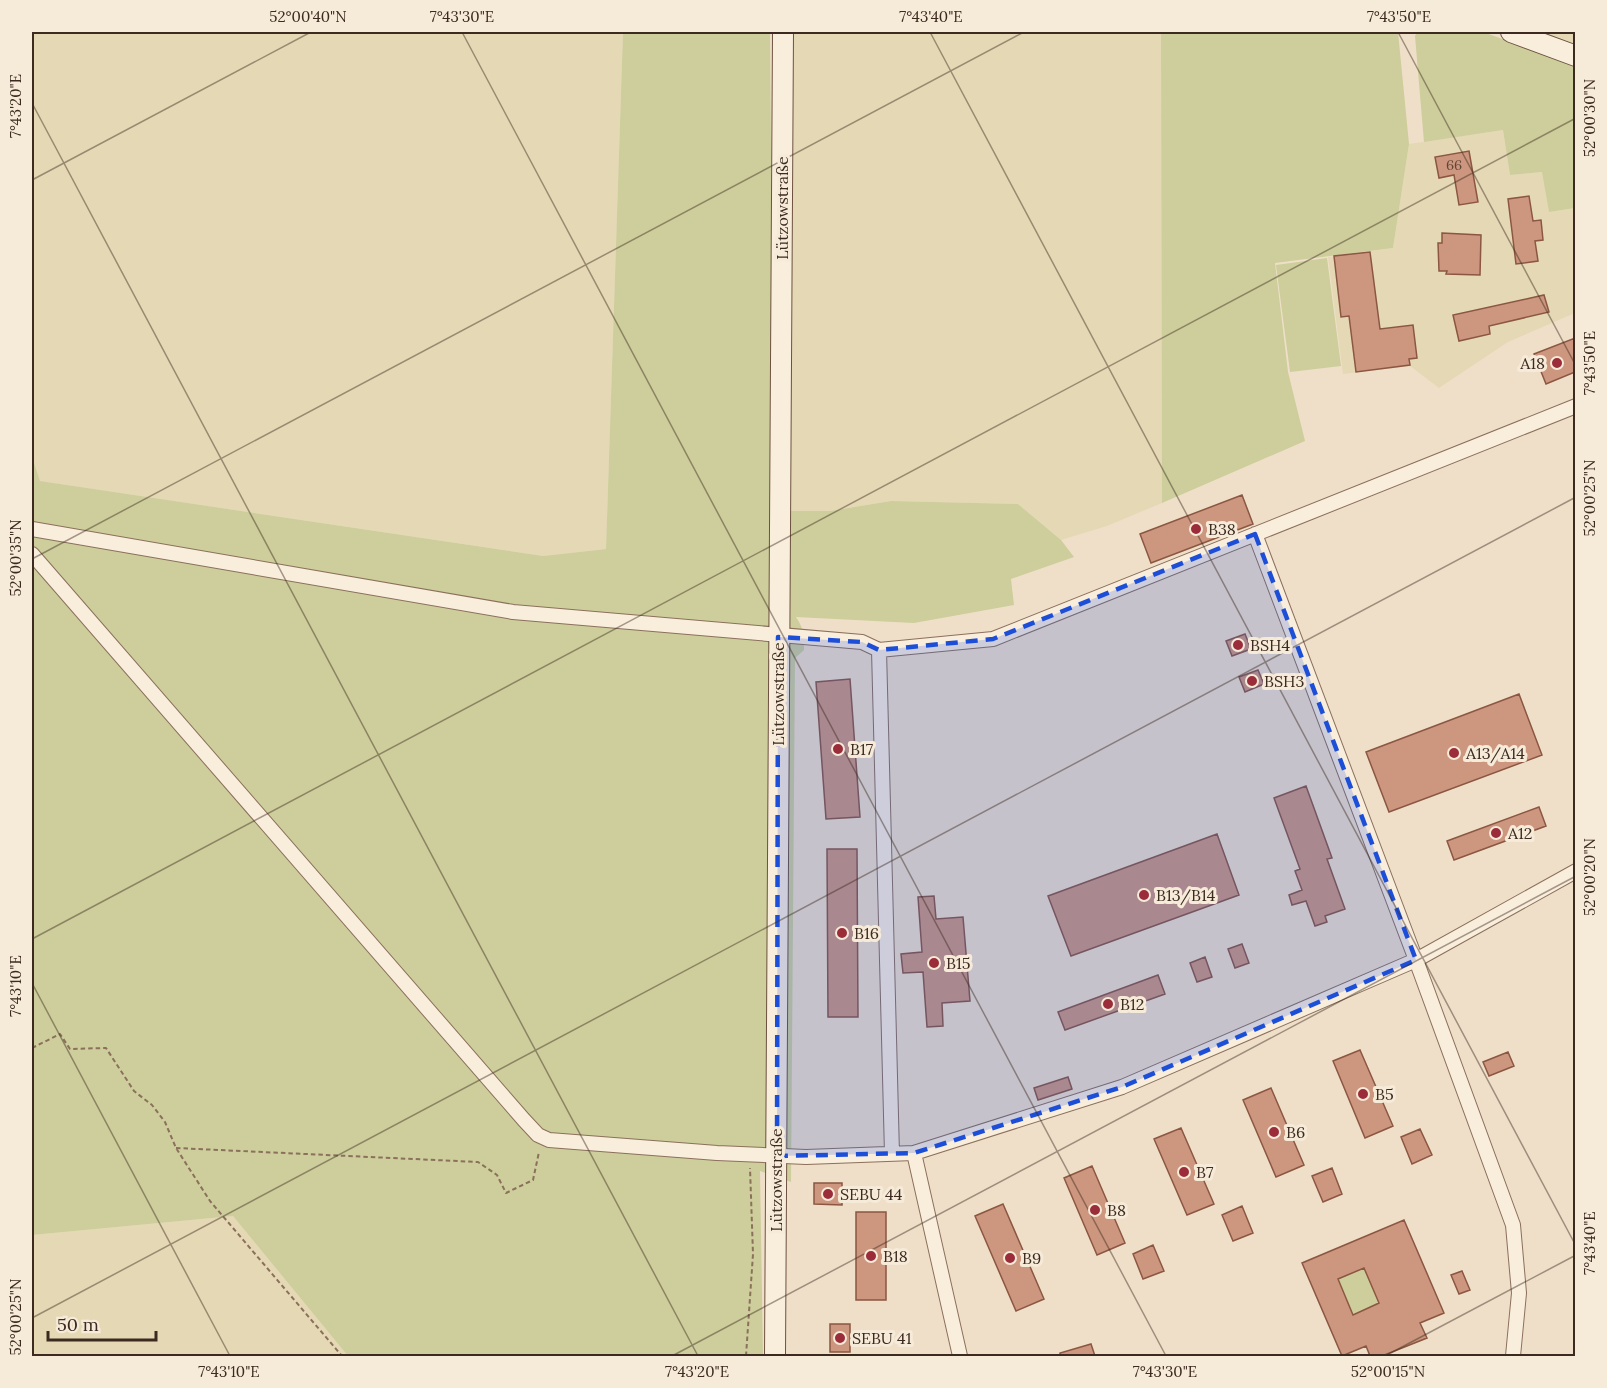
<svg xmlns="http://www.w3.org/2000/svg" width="1607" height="1388" font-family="Lora,serif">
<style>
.farmland{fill:#e5d8b5}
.green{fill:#cdce9b}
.building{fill:#cd967e;stroke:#8b5742;stroke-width:1.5;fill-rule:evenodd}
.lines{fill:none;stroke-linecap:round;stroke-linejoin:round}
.street-casing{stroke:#8b705c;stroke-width:16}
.secondary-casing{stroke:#6d5140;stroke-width:22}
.path{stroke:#8b705c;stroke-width:2;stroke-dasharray:4.5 3;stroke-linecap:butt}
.street{stroke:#f9eddc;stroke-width:14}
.secondary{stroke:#f9eddc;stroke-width:20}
.marked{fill:#1d4ed8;fill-opacity:0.2;stroke:#1d4ed8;stroke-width:4.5;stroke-dasharray:12 8;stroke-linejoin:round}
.ticks{fill:none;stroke:#3c2a20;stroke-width:1.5;stroke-opacity:0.45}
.poi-dot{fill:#9b2c39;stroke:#f6ead8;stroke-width:2}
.labels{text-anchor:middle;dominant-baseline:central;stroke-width:6;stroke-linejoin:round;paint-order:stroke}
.number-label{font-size:14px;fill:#604538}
.street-label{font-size:16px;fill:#3c2a20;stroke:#f6ead8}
.poi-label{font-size:16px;fill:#3c2a20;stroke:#f6ead8;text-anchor:start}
.neatline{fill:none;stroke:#3c2a20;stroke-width:2}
.ticks-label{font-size:15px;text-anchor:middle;fill:#3c2a20}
</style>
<rect width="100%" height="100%" fill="#efdfc8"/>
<path class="farmland" d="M32,32H623L606,549L543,556L39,481L32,457Z
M794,32H1161L1162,503L1107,526L1061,540L1018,504L891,501L830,511H785Z
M1534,32H1575V46Z
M1503,130L1510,175L1543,172L1549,212L1575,208V313L1508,342L1439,388L1410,366L1343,374L1328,257L1393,248L1409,144Z
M233,1216L348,1356H32V1235Z"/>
<path class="green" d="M623,32H770L774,511H830L891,501L1018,504L1061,540L1074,557L1011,579L1014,605L914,623L796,617C804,629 804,636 804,650L795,658L791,1182L760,1171L763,1356H348L233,1216L32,1235V457L40,481L543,556L606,549Z
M1161,32H1398L1409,144L1393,248L1275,263L1288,372L1305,441L1162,503Z
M1417,32H1483L1575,65V208L1549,212L1542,172L1510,175L1503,130L1424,142L1415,36Z
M1327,258L1341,366L1290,372L1276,265Z
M1391,1256L1379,1303L1353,1315L1338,1279Z"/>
<path class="building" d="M1469,151L1478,202L1459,205L1454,175L1439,178L1435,157Z
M1529,196L1533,221L1541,220L1543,240L1535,241L1538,261L1516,264L1508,199Z
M1442,233L1481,235L1480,275L1446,274L1447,271H1439L1438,243H1442Z
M1370,252L1380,329L1413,325L1417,358L1409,359L1410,365L1356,372L1349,316L1341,317L1334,256Z
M1544,295L1549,312L1489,326L1490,334L1459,341L1453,315Z
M1575,338V372L1546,384L1534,354Z
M1242,495L1253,524L1151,563L1140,534Z
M1245,634L1251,649L1232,656L1226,641Z
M1258,670L1264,684L1245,692L1239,677Z
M850,679L860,817L826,819L816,682Z
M1519,694L1542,755L1389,812L1366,752Z
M1306,786L1332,858L1327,859L1345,909L1325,916L1327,922L1315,926L1306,901L1292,905L1289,895L1302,890L1295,871L1300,869L1274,798Z
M1539,807L1546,826L1454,860L1447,841Z
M1217,834L1239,895L1071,956L1048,896Z
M827,849H857L858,1017H828Z
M934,896L936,919L963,917L970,1001L942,1003L943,1026L927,1027L923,972L903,973L901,954L922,952L918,897Z
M1242,944L1249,963L1235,968L1228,949Z
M1205,957L1212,977L1197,982L1190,963Z
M1158,975L1165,994L1065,1030L1058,1012Z
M1360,1050L1393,1126L1365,1138L1333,1061Z
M1508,1052L1514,1066L1489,1076L1483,1062Z
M1068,1077L1072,1089L1038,1100L1034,1088Z
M1271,1088L1304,1165L1276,1177L1243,1100Z
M1181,1128L1214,1204L1187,1215L1154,1139Z
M1420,1129L1432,1155L1412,1164L1401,1137Z
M1092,1166L1125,1243L1097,1255L1064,1178Z
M1332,1168L1342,1194L1323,1202L1312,1176Z
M814,1183H842V1205L814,1204Z
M1003,1204L1044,1299L1016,1311L975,1216Z
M1242,1206L1253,1233L1233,1241L1222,1215Z
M856,1212H886V1300H856Z
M1404,1220L1444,1313L1420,1323L1427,1338L1382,1356H1370L1366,1346L1342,1356L1302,1263ZM1364,1268L1379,1303L1353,1315L1338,1279Z
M1153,1245L1164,1271L1143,1279L1133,1254Z
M1462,1271L1470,1290L1459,1294L1451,1275Z
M830,1324H850V1352H830Z
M1091,1344L1095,1356H1060V1353Z"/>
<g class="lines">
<g class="street-casing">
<path id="street" d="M32,529L513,612L862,642L879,650L993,639L1576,406
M1255,534L1416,960L1513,1225L1519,1293L1513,1356
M32,554L524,1120L538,1135L549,1140L717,1153L806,1157L914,1153L1122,1087L1416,960L1576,871
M879,650L892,1154
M914,1153L960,1356"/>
</g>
<g class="secondary-casing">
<path id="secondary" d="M1511,32L1576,56
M775,1356L783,32"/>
</g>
<path class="path" d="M32,1048L60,1034L70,1049L106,1048L134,1091L152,1105L165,1122L176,1148L210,1201L342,1356
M176,1148L478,1162L497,1175L506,1193L533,1180L539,1152
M746,1356L753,1254L750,1168"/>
<use href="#street" class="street"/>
<use href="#secondary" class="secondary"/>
</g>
<path class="marked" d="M1255,534L1416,960L1122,1087L914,1153L777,1156L778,637L862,642L879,650L993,639Z"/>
<path class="ticks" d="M462,32L1166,1356M930,32L1576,1246M1398,32L1576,366M32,103L698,1356M32,180L311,32M32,559L1024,32M32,939L1576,118M32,983L230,1356M32,1318L1576,497M672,1356L1576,876M1385,1356L1576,1255"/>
<g class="poi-dot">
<circle cx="1557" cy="363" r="6"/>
<circle cx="1196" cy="529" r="6"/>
<circle cx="1238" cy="645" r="6"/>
<circle cx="1252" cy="681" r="6"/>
<circle cx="838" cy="749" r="6"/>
<circle cx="1454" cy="753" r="6"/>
<circle cx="1496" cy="833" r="6"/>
<circle cx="1144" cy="895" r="6"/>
<circle cx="842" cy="933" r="6"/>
<circle cx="934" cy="963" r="6"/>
<circle cx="1108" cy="1004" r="6"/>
<circle cx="1363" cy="1094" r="6"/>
<circle cx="1274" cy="1132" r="6"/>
<circle cx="1184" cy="1172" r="6"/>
<circle cx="828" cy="1194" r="6"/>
<circle cx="1095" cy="1210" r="6"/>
<circle cx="871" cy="1256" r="6"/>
<circle cx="1010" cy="1258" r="6"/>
<circle cx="840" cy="1338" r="6"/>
</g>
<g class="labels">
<g class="number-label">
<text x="1454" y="165">66</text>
</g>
<g class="street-label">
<text transform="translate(782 208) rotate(-90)">Lützowstraße</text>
<text transform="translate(778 694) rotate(-90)">Lützowstraße</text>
<text transform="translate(776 1180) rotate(-90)">Lützowstraße</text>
</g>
<g class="poi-label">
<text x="1545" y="363" text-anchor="end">A18</text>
<text x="1208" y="529">B38</text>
<text x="1250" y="645">BSH4</text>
<text x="1264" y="681">BSH3</text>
<text x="850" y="749">B17</text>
<text x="1466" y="753">A13/A14</text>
<text x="1508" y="833">A12</text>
<text x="1156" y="895">B13/B14</text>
<text x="854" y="933">B16</text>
<text x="946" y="963">B15</text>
<text x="1120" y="1004">B12</text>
<text x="1375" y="1094">B5</text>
<text x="1286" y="1132">B6</text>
<text x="1196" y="1172">B7</text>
<text x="840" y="1194">SEBU 44</text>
<text x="1107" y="1210">B8</text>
<text x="883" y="1256">B18</text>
<text x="1022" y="1258">B9</text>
<text x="852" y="1338">SEBU 41</text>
</g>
</g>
<rect width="1607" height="1388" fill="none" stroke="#f6ead8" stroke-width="66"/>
<path d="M48 1331v9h108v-9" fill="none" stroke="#3c2a20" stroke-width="3"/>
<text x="57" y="1331" font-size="18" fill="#3c2a20" stroke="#f6ead8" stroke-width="4.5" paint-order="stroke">50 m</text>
<rect x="33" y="33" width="1541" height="1322" class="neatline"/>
<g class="ticks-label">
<text x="308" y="22">52°00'40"N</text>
<text x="462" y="22">7°43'30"E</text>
<text x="931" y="22">7°43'40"E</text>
<text x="1399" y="22">7°43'50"E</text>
<text transform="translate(16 106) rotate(-90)" y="5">7°43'20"E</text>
<text transform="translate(1590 118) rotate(-90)" y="5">52°00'30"N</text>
<text transform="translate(1590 363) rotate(-90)" y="5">7°43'50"E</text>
<text transform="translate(1590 498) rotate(-90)" y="5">52°00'25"N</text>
<text transform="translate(16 558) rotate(-90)" y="5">52°00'35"N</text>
<text transform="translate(1590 877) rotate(-90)" y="5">52°00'20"N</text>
<text transform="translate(16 986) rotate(-90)" y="5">7°43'10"E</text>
<text transform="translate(1590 1243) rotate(-90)" y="5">7°43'40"E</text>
<text transform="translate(16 1317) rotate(-90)" y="5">52°00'25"N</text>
<text x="229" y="1377">7°43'10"E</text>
<text x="697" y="1377">7°43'20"E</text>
<text x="1165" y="1377">7°43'30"E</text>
<text x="1388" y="1377">52°00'15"N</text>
</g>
</svg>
